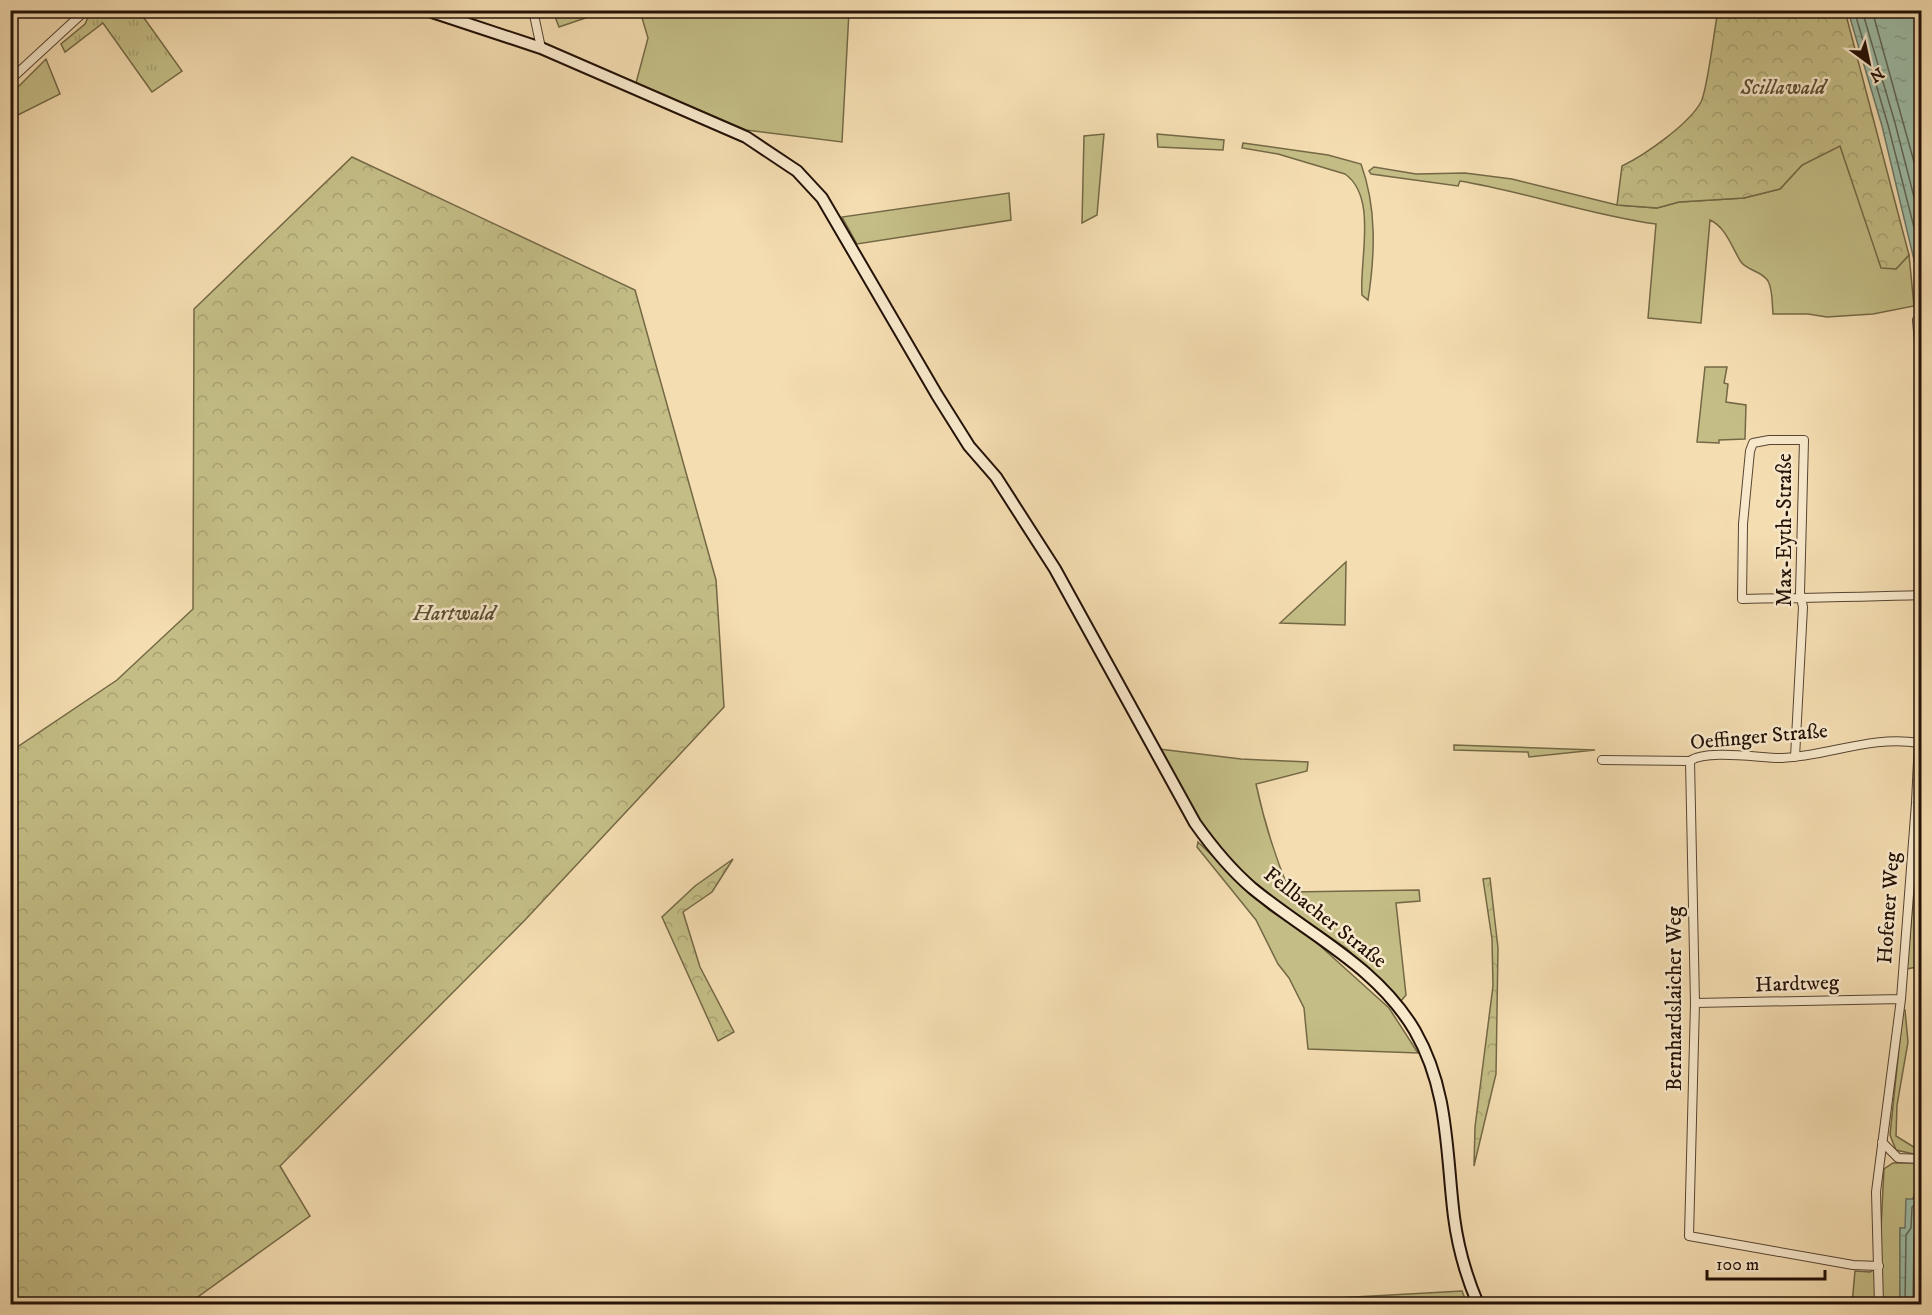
<svg xmlns="http://www.w3.org/2000/svg" width="1932" height="1315" font-family="'IM FELL DW Pica',serif">
<style>
.green{fill:#c4be86;stroke:#746846;stroke-width:1.5}
.forest{fill:url(#forest-crowns);stroke:#746846;stroke-width:1.5}
.park{fill:url(#park-tufts);stroke:#746846;stroke-width:1.5}
.water{fill:url(#water-ripples);stroke:#6c7867;stroke-width:1.5}
.lines{fill:none;stroke-linecap:round;stroke-linejoin:round}
.shore{stroke:#606757;stroke-width:1.5}
.minor-casing{stroke:#574432;stroke-width:10}
.secondary-casing{stroke:#231107;stroke-width:14}
.minor{stroke:#f8e9cc;stroke-width:8}
.secondary{stroke:#f8e9cc;stroke-width:10}
.labels{text-anchor:middle;dominant-baseline:central;stroke-width:5;stroke-linejoin:round;paint-order:stroke}
.park-label{font-size:21px;font-style:italic;fill:#5b4e33;stroke:#f8e9cc}
.street-label{font-size:21px;fill:#231107;stroke:#f8e9cc}
</style>
<defs>
<pattern id="forest-crowns" width="20" height="18" patternUnits="userSpaceOnUse" patternTransform="scale(1.5)"><rect width="20" height="18" fill="#c4be86"/><path d="M2 6a3 3 0 1 1 6 0M12 15a3 3 0 1 1 6 0" fill="none" stroke="#a8a272"/></pattern>
<pattern id="park-tufts" width="24" height="20" patternUnits="userSpaceOnUse" patternTransform="scale(1.5)"><rect width="24" height="20" fill="#c4be86"/><path d="M3 7l-1-3M5 7V3M7 7l1-3M15 17l-1-3M17 17v-4M19 17l1-3" fill="none" stroke="#a8a272"/></pattern>
<pattern id="water-ripples" width="26" height="14" patternUnits="userSpaceOnUse" patternTransform="scale(1.5)"><rect width="26" height="14" fill="#9dbda7"/><path d="M2 4q2-2 4 0t4 0M15 11q2-2 4 0t4 0" fill="none" stroke="#87a18e"/></pattern>
</defs>
<rect width="100%" height="100%" fill="#f4ddb1"/>
<filter id="stains"><feTurbulence type="fractalNoise" baseFrequency=".00333" numOctaves="4"/><feColorMatrix values="0 0 0 0 .2 0 0 0 0 .09 0 0 0 0 .02 0 0 0 .5 -.17"/></filter>
<radialGradient id="worn" r=".72"><stop offset=".6" stop-color="#630" stop-opacity="0"/><stop offset="1" stop-color="#630" stop-opacity=".3"/></radialGradient>
<path class="green" d="M553,11V10L606,11L559,27Z
M640,11H849L842,142L746,130L636,83L648,38Z
M46,59L60,94L16,116L11,108V94Z
M1104,134L1097,215L1082,223L1084,136Z
M1157,134L1224,140L1223,150L1158,147Z
M1243,143L1328,155L1361,164C1377,208 1375,255 1368,300L1362,295C1359,261 1378,197 1345,174L1278,154L1242,148Z
M1840,145L1857,192L1896,269L1909,255L1914,306L1873,314L1827,317L1808,314H1773C1772,304 1773,290 1768,281C1762,271 1748,271 1741,262C1732,248 1726,227 1710,220L1701,323L1648,318L1656,224C1590,215 1526,192 1460,181L1458,186L1371,174L1369,171L1374,167L1416,174L1465,173L1512,179L1617,205L1657,208L1679,202L1744,198L1780,189L1802,165Z
M1009,193L1011,220L857,244L842,217Z
M1705,367H1727L1724,383L1728,384L1726,402L1746,405L1745,439L1719,440V443L1697,442Z
M1346,562L1345,625L1280,623Z
M1454,745L1595,750L1529,757L1528,752L1454,750Z
M1159,749L1241,759L1308,762L1307,771L1256,784C1264,821 1275,857 1290,892L1419,890L1420,901L1396,903L1406,995L1401,1001L1346,948L1266,894L1220,850L1202,825Z
M1921,801V966L1907,969Z
M1198,842L1269,910L1308,935L1389,1008L1418,1053L1308,1049L1304,1008L1289,978L1278,964L1256,920L1197,847Z
M1903,1010H1905L1908,1042L1897,1105L1896,1136L1917,1149L1918,1155L1896,1150L1890,1135Z
M1893,1163H1916L1921,1170L1905,1228H1900V1304H1852L1855,1271L1870,1272L1879,1266L1884,1169Z"/>
<path class="forest" d="M1718,11H1845L1909,255L1896,269L1881,268L1840,146L1802,165L1780,189L1744,198L1679,202L1657,208L1617,205L1622,166C1645,155 1689,124 1701,102C1708,87 1714,30 1718,11Z
M352,157L635,290L716,580L724,707L525,920L280,1166L310,1216L188,1304H11L10,752L117,680L193,609L194,309Z
M733,859L712,892L683,912L700,967L734,1032L718,1041L662,917L695,886Z
M1490,878L1498,948L1496,1074L1474,1166L1475,1127L1493,986L1492,939L1483,879Z
M1462,1291L1467,1304H1320L1319,1299Z"/>
<path class="park" d="M91,11H139L182,71L152,92L103,23L65,52L61,44L85,24Z"/>
<path class="water" d="M1848,11H1921V289L1882,126Z
M1921,1176V1304H1900V1228H1905L1906,1199H1913Z"/>
<g class="lines">
<path class="shore" d="M1854,10L1888,125L1922,259
M1862,10L1895,123L1922,228
M1872,10L1922,191
M1905,1304L1906,1235L1911,1228L1912,1207L1918,1202L1922,1193
M1913,1304L1914,1238L1922,1209"/>
<g class="minor-casing">
<path id="minor" d="M533,10L541,48
M10,80L86,10
M1917,320L1922,375
M1795,757L1803,607L1800,593L1804,440H1769L1753,443L1750,451L1743,524L1742,599C1802,598 1862,597 1922,595
M1602,760L1690,761C1706,749 1760,758 1782,758C1828,756 1872,735 1919,743
M1690,761L1695,1003L1689,1236L1853,1265L1879,1266
M1695,1003L1901,999
M1882,1142L1898,1158L1922,1159
M1879,1304L1876,1192L1901,999L1916,803L1922,676"/>
</g>
<g class="secondary-casing">
<path id="secondary" d="M426,10L541,48L746,137L797,171L822,198L937,395L969,446L996,477L1055,569L1195,823C1212,847 1230,869 1252,888C1309,935 1377,966 1415,1031C1449,1090 1446,1152 1454,1217C1458,1248 1466,1276 1478,1304"/>
</g>
<use href="#minor" class="minor"/>
<use href="#secondary" class="secondary"/>
</g>
<g class="labels">
<g class="park-label">
<text x="1783" y="88">Scillawald</text>
<text x="454" y="614">Hartwald</text>
</g>
<g class="street-label">
<text transform="translate(1785 530) rotate(-90)">Max-Eyth-Straße</text>
<text transform="translate(1759 737) rotate(-5)">Oeffinger Straße</text>
<text transform="translate(1889 908) rotate(-86)">Hofener Weg</text>
<text transform="translate(1325 918) rotate(38)">Fellbacher Straße</text>
<text transform="translate(1797 984) rotate(-2)">Hardtweg</text>
<text transform="translate(1675 999) rotate(-90)">Bernhardslaicher Weg</text>
</g>
</g>
<rect width="1932" height="1315" fill="none" stroke="#f4ddb1" stroke-width="36"/>
<rect x="12" y="12" width="1908" height="1291" fill="none" stroke="#231107" stroke-width="3"/>
<rect x="18" y="18" width="1896" height="1279" fill="none" stroke="#231107" stroke-width="1.5"/>
<g transform="translate(1869 63) rotate(147)" stroke="#f8e9cc" stroke-width="4.5" paint-order="stroke">
<path d="M0-4.5L10 22L0 15L-10 22Z" fill="#231107"/>
<text y="-9" font-size="16" font-weight="bold" text-anchor="middle" fill="#231107">N</text>
</g>
<path d="M1707 1270v9h118v-9" fill="none" stroke="#231107" stroke-width="3"/>
<text x="1716" y="1270" font-size="18" fill="#231107" stroke="#f8e9cc" stroke-width="4.5" paint-order="stroke">100 m</text>
<rect width="100%" height="100%" filter="url(#stains)"/>
<rect width="100%" height="100%" fill="url(#worn)"/>
</svg>
